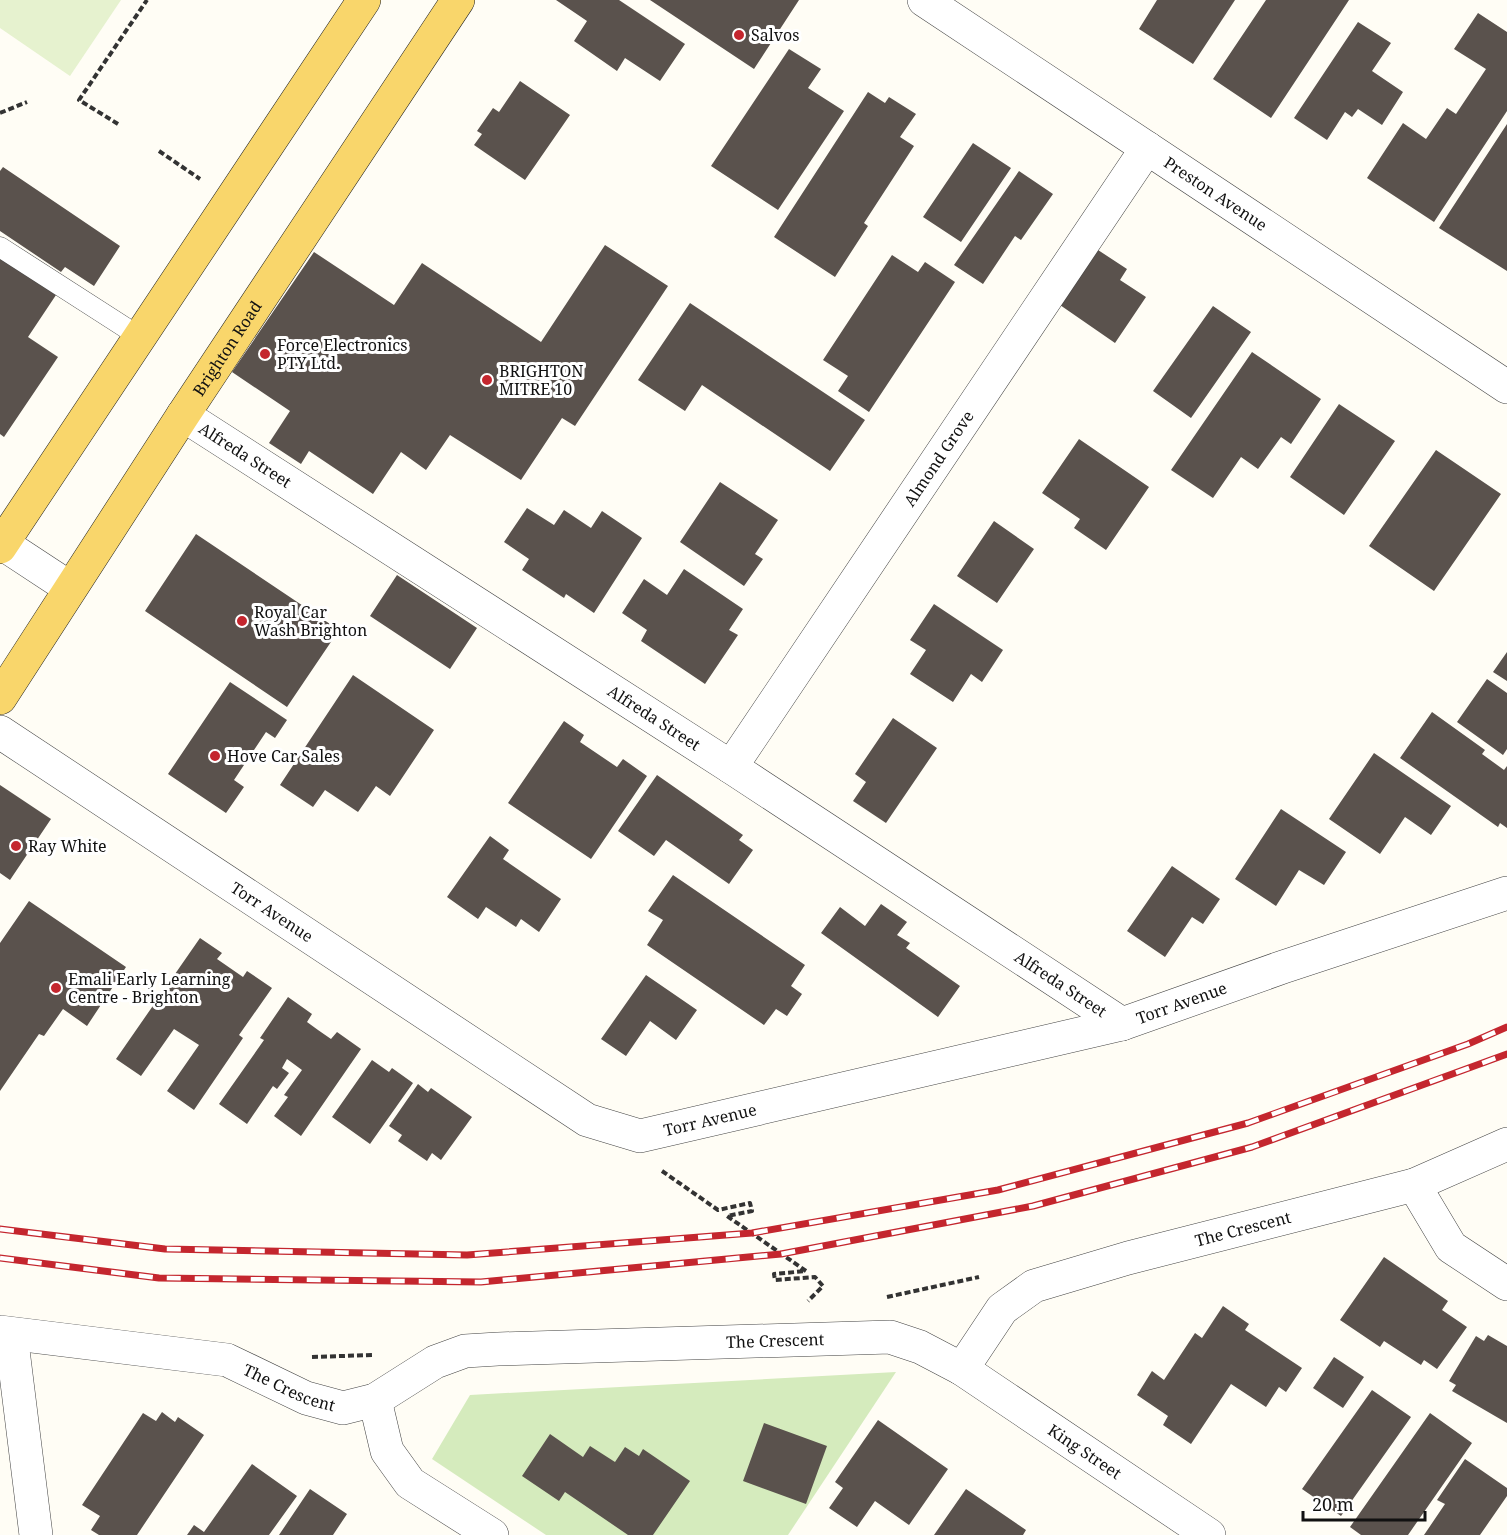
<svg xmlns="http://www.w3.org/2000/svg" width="1507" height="1535" font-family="'Noto Serif',serif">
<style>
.green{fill:#d5ebbd}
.pitch{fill:#e6f2cf}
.building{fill:#5a524d}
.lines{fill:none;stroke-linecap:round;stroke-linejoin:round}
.service-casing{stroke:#444;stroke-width:21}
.minor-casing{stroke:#444;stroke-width:34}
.primary-casing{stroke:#222;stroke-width:34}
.path{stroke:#333;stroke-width:4;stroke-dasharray:6 3;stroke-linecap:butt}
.service{stroke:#fff;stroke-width:20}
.minor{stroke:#fff;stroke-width:33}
.primary{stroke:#f9d66b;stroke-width:33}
.rail-casing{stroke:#c4262e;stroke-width:7}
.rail{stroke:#fff;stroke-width:4.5;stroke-dasharray:14;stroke-linecap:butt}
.poi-dot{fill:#c4262e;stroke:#fff;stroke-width:2}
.labels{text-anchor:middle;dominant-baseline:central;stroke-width:6;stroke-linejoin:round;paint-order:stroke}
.poi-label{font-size:16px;fill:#111;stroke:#fff;text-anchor:start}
.street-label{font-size:16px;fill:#111;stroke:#fff}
</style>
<rect width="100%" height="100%" fill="#fffdf5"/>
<path class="green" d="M896,1372L788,1535H546L432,1459L470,1395Z"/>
<path class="pitch" d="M0,0H121L70,76L0,28Z"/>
<path class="building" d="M556,0H619L685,44L660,81L625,58L617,71L574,41L587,21Z
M650,0H799L754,69Z
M1157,0H1235L1193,64L1139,29Z
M1266,0H1349L1271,118L1213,79Z
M1478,13L1507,32V111L1434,222L1367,178L1403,123L1426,139L1447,108L1456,114L1486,69L1454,49Z
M1358,22L1391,43L1372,71L1403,92L1382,125L1358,109L1352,117L1345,112L1327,140L1294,118Z
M789,49L821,69L808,88L844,111L778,210L711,166Z
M520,81L570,115L525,180L474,145L482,134L477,131L493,108L499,112Z
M868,92L885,103L889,97L916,114L900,137L914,146L864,223L868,226L835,277L774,237Z
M1507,124V271L1439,228Z
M973,143L1011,168L961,242L923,217Z
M3,167L120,246L94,286L65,267L61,272L0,231V171Z
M1019,171L1053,194L1021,240L1015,236L983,284L954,265Z
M605,245L668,286L575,426L562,418L521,480L450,435L426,470L401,452L373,494L309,451L301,464L269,443L290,411L232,372L314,252L394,305L422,263L541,342Z
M1098,250L1127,269L1120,280L1146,297L1115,343L1060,305Z
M892,255L918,272L925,262L955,282L869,412L838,391L848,376L823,360Z
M0,257L56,295L28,337L58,357L4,437L0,434Z
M690,303L865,420L830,471L702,385L685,411L638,380Z
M1213,306L1251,332L1191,418L1153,391Z
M1252,352L1321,399L1291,444L1281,437L1258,469L1241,457L1213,498L1171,470Z
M1339,404L1395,441L1344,515L1290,477Z
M1079,439L1149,487L1106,550L1074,528L1080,519L1042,493Z
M1436,450L1501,494L1434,591L1369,546Z
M720,482L778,520L755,554L763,559L744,586L680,542Z
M527,508L554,525L564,510L591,528L602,511L642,538L594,613L566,594L564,598L522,570L529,559L504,542Z
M994,521L1034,549L997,603L957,576Z
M196,534L339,630L287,707L145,611Z
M684,569L743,609L729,630L738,635L705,684L641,641L647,630L622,613L644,579L667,595Z
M397,575L477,628L450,669L370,616Z
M934,604L1003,650L982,682L971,674L953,702L910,674L926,650L910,640Z
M1507,652V681L1493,672Z
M353,675L434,730L390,796L376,786L358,812L325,790L313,807L280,785Z
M1487,679L1507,693V749L1503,755L1457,722Z
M230,682L287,720L275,738L266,732L234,780L244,787L226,813L168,774Z
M1432,712L1485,750L1482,754L1504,770L1507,766V828L1500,823L1498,827L1400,758Z
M893,718L937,748L886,823L853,801L866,782L855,774Z
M564,721L584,735L580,742L617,767L623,759L647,776L591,859L508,803Z
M1374,753L1451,806L1431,835L1405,817L1380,854L1329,819Z
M657,775L743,835L739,840L753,850L729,884L666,840L654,856L618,831Z
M0,785L51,819L10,880L0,873Z
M1281,809L1346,852L1324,885L1299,870L1276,906L1235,879Z
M490,836L509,850L503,859L561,899L539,932L521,919L516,927L486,907L478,919L447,897Z
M1172,866L1220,899L1203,924L1192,917L1165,957L1127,931Z
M673,875L805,965L791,986L802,994L787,1016L776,1009L764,1025L647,945L663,920L648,911Z
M29,901L126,967L87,1026L63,1009L44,1036L39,1034L0,1091V943Z
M881,904L907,922L897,935L910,943L906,948L960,986L938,1017L821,933L840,907L865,926Z
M200,938L222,953L217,959L243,977L247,971L272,988L239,1035L243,1038L194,1110L167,1091L199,1045L174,1029L141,1076L116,1059Z
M646,975L697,1010L676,1040L650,1021L626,1056L601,1039Z
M288,997L312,1014L307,1022L318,1030L331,1039L337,1032L361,1049L301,1136L274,1116L288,1097L284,1095L302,1070L287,1059L282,1068L289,1073L277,1089L273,1086L247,1124L219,1104L264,1040L260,1038Z
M372,1060L389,1072L392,1068L413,1083L370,1144L332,1117Z
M418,1084L428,1092L431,1088L472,1117L441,1160L432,1153L427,1161L398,1141L402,1135L389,1126Z
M1384,1257L1448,1301L1442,1310L1467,1327L1437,1369L1424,1360L1421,1365L1384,1341L1380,1347L1340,1320Z
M1223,1306L1249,1324L1245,1330L1302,1368L1286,1392L1279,1387L1266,1407L1231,1384L1191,1444L1163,1425L1168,1416L1137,1395L1152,1371L1164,1380L1195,1333L1202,1338Z
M1488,1335L1507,1346V1423L1452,1391L1456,1385L1449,1381L1476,1336L1484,1341Z
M1334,1357L1364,1377L1343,1408L1313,1388Z
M1372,1390L1411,1417L1341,1516L1302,1489Z
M162,1412L175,1422L178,1417L204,1435L137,1535H99L91,1530L100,1516L82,1505L143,1413L156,1421Z
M1430,1413L1472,1443L1408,1535H1361L1350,1527Z
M878,1420L948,1469L909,1525L875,1501L857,1527L829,1508L843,1488L835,1482Z
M764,1423L827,1446L806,1504L743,1481Z
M550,1434L583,1457L590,1446L615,1462L625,1447L639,1456L643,1449L690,1481L653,1535H628L565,1492L559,1501L522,1476Z
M1465,1459L1507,1488V1496L1480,1535H1424L1445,1504L1437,1500Z
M252,1464L297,1496L269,1535H187L194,1525L204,1532Z
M310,1489L347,1514L333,1535H279Z
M966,1489L1026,1530L1023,1535H934Z"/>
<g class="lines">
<g class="service-casing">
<path id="service" d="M0,247L140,337"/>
</g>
<g class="minor-casing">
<g id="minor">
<path id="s1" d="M924,0L1507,387"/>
<path id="s2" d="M183,415L731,767L1122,1024"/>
<path d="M0,542L70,588"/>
<path id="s3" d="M0,732L587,1120L640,1136L1122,1024L1283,967L1507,893"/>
<path id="s4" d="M731,767L1147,148"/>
<path d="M1414,1185L1451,1247L1507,1284"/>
<path id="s5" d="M0,1332L227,1360L306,1398L343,1408L375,1400L435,1362L465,1351L498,1349L890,1337L920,1347L962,1369L1002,1309L1034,1286L1128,1258L1414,1185L1507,1144"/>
<path d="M11,1334L36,1535"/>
<path id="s6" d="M962,1369L1209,1535"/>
<path d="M375,1400L387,1451L410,1483L492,1535"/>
</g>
</g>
<g class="primary-casing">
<g id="primary">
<path d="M0,547L364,0"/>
<path id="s7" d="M0,698L183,415L458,0"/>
</g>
</g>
<path class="path" d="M0,113L27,102
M118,124L79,100L147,0
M159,151L200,179
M662,1171L718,1210L750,1203L752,1211L727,1216L806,1271L774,1274L775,1280L815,1277L823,1286L808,1301
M887,1297L979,1277
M312,1357L373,1355"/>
<use href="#service" class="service"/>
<use href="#minor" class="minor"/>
<use href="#primary" class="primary"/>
<g class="rail-casing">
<path id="rail" d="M0,1229L165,1249L467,1255L752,1233L998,1190L1248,1123L1468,1044L1507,1027
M0,1258L159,1278L481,1282L781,1254L1033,1206L1252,1147L1507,1054"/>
</g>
<use href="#rail" class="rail"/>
</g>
<g class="poi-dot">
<circle cx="739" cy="35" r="6"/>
<circle cx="265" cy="354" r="6"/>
<circle cx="487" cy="380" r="6"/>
<circle cx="242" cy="621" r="6"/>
<circle cx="215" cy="756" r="6"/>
<circle cx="16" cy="846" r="6"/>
<circle cx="56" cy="988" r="6"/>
</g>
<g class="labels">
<g class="poi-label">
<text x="751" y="35">Salvos</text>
<text x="277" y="345">Force Electronics<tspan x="277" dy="18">PTY Ltd.</tspan></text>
<text x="499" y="371">BRIGHTON<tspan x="499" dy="18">MITRE 10</tspan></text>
<text x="254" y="612">Royal Car<tspan x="254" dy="18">Wash Brighton</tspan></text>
<text x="227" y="756">Hove Car Sales</text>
<text x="28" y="846">Ray White</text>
<text x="68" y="979">Emali Early Learning<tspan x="68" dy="18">Centre - Brighton</tspan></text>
</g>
<g class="street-label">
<text stroke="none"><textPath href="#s1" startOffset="350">Preston Avenue</textPath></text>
<text stroke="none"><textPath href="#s7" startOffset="417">Brighton Road</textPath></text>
<text stroke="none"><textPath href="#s2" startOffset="74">Alfreda Street</textPath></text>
<text stroke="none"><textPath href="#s4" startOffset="372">Almond Grove</textPath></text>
<text stroke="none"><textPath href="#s2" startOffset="560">Alfreda Street</textPath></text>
<text stroke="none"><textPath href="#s3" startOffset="326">Torr Avenue</textPath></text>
<text stroke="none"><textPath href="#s2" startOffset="1046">Alfreda Street</textPath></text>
<text stroke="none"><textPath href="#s3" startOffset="1317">Torr Avenue</textPath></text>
<text stroke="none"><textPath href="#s3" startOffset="831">Torr Avenue</textPath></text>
<text stroke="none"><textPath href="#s5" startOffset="1323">The Crescent</textPath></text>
<text stroke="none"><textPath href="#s5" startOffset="801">The Crescent</textPath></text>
<text stroke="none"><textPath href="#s5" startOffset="297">The Crescent</textPath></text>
<text stroke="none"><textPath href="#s6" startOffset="148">King Street</textPath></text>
</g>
</g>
<path d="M1303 1511v9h122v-9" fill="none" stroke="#111111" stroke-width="3"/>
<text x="1312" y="1511" font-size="18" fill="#111111" stroke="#ffffff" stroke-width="4.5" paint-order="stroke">20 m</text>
</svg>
